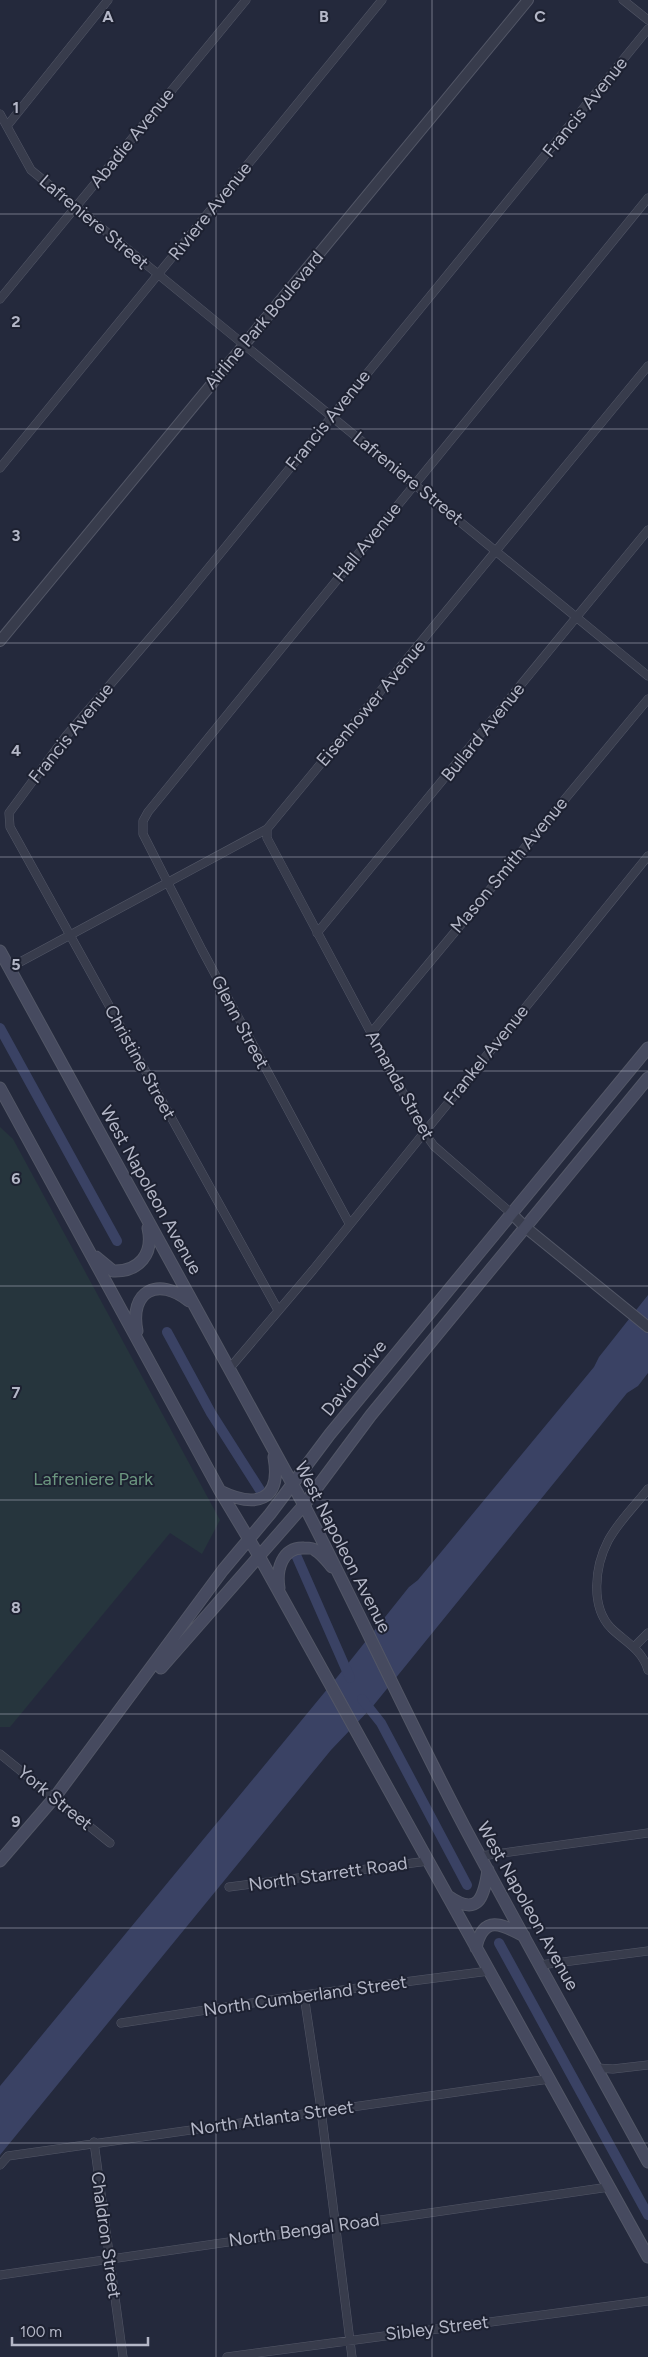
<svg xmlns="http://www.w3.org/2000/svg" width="648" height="2357" font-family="Figtree,sans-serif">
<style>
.green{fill:#26353d}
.water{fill:#3a4264}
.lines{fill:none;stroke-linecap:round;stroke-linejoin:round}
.canal{stroke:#3a4264;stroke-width:10}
.minor-casing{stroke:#535767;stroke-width:9}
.tertiary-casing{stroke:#535767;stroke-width:12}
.secondary-casing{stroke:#535767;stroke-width:13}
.minor{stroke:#383c4c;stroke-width:8}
.tertiary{stroke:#383c4c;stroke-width:10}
.secondary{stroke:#464a5f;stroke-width:11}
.grid{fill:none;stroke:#b4b7c7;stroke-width:1;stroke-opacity:0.55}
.labels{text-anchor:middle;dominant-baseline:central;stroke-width:4;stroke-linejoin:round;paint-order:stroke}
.street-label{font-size:18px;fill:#b4b7c7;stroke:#1d2131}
.park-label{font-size:18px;fill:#6c9780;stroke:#1d2131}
.grid-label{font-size:16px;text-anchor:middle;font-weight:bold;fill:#b4b7c7;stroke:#1d2131;stroke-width:4;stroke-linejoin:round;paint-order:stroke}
</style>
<rect width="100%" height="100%" fill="#24293c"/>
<path class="green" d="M0,1127L13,1139L220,1520L202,1554L170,1533L10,1727H0Z"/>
<path class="water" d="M648,1295V1373L638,1386L627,1393L373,1706L331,1750L0,2155V2086L338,1676L409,1587L418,1580L594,1367L599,1357Z"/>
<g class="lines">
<path class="canal" d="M0,1028L117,1241
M167,1332L211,1413L260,1490
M296,1555L350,1678
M362,1699L381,1723L467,1885
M499,1943L648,2215"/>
<g class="minor-casing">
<path id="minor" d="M623,0L648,20
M0,114L31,170L648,676
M7,126L108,0
M0,299L246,0
M0,468L382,0
M267,829V838L424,1132L434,1146L511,1213
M317,933L648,530
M9,968L267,829L648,366
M371,1033L648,699
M349,1223L202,950L143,834V821L148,812L648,198
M278,1310L10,827L9,813L66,736L175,609L648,29
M229,1369L313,1270L648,856
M648,1489C635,1506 618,1522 608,1541C595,1566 590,1606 611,1628C625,1642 642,1649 648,1670
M635,1646L648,1633
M0,1754L110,1843
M481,1856L648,1833
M229,1887L428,1861
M540,1965L648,1951
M304,1995L320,2102L352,2357
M121,2023L304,1995L489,1971
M596,2068L613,2069L648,2065
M94,2142L123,2357
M0,2165L8,2156L549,2079
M0,2275L609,2187
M227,2357L648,2301"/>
</g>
<g class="tertiary-casing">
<path id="tertiary" d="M0,641L528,0
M511,1213L525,1227L648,1327"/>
</g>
<g class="secondary-casing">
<path id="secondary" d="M0,951L304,1505C359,1611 408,1720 464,1826C524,1939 587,2050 648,2162
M0,1088L220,1491L259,1556L648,2257
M96,1257L113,1271C139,1272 154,1254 148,1228
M137,1331C129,1291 158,1276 189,1301
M220,1491C255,1508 282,1502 274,1457
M279,1588C276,1570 282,1547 304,1548C308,1548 313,1548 315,1550C322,1554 327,1561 332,1567
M161,1668L304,1505L371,1415L648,1078
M0,1861L55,1797L223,1570L270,1514L330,1434L648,1048
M448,1896C478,1917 484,1898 488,1870
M476,1948C483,1914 502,1924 524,1936"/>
</g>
<use href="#minor" class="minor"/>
<use href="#tertiary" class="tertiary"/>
<use href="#secondary" class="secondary"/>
</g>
<path class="grid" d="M216,0V2357M432,0V2357M0,214H648M0,429H648M0,643H648M0,857H648M0,1071H648M0,1286H648M0,1500H648M0,1714H648M0,1928H648M0,2143H648"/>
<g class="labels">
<g class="street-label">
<text transform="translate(585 107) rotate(-51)">Francis Avenue</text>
<text transform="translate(132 138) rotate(-51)">Abadie Avenue</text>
<text transform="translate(210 211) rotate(-51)">Riviere Avenue</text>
<text transform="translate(94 222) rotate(40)">Lafreniere Street</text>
<text transform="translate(264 320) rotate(-50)">Airline Park Boulevard</text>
<text transform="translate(328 420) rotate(-51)">Francis Avenue</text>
<text transform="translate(408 478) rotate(39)">Lafreniere Street</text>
<text transform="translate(367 542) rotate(-51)">Hall Avenue</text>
<text transform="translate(371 703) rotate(-50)">Eisenhower Avenue</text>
<text transform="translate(483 732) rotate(-51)">Bullard Avenue</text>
<text transform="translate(71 733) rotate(-51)">Francis Avenue</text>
<text transform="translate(509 865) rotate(-50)">Mason Smith Avenue</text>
<text transform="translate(240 1022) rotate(62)">Glenn Street</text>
<text transform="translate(486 1055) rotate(-51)">Frankel Avenue</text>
<text transform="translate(140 1062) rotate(61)">Christine Street</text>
<text transform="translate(400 1085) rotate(61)">Amanda Street</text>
<text transform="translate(151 1190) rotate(61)">West Napoleon Avenue</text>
<text transform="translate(354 1378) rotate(-51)">David Drive</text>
<text transform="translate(343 1547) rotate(63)">West Napoleon Avenue</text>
<text transform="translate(55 1798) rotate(39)">York Street</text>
<text transform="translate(328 1874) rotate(-8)">North Starrett Road</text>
<text transform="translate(528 1906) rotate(61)">West Napoleon Avenue</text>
<text transform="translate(305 1996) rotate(-8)">North Cumberland Street</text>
<text transform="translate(272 2118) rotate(-8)">North Atlanta Street</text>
<text transform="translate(304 2230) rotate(-8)">North Bengal Road</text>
<text transform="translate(106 2235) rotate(82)">Chaldron Street</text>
<text transform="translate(437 2328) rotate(-7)">Sibley Street</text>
</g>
<g class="park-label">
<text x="93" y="1479">Lafreniere Park</text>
</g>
</g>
<g class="grid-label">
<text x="108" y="22">A</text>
<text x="324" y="22">B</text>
<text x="540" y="22">C</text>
<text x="16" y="113">1</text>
<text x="16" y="327">2</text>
<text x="16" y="541">3</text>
<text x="16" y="756">4</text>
<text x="16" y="970">5</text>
<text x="16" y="1184">6</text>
<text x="16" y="1398">7</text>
<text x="16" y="1613">8</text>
<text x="16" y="1827">9</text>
</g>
<path d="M12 2337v8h136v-8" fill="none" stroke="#b4b7c7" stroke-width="2.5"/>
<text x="20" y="2337" font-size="15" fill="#b4b7c7" stroke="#1d2131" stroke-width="4" paint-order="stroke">100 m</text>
</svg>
